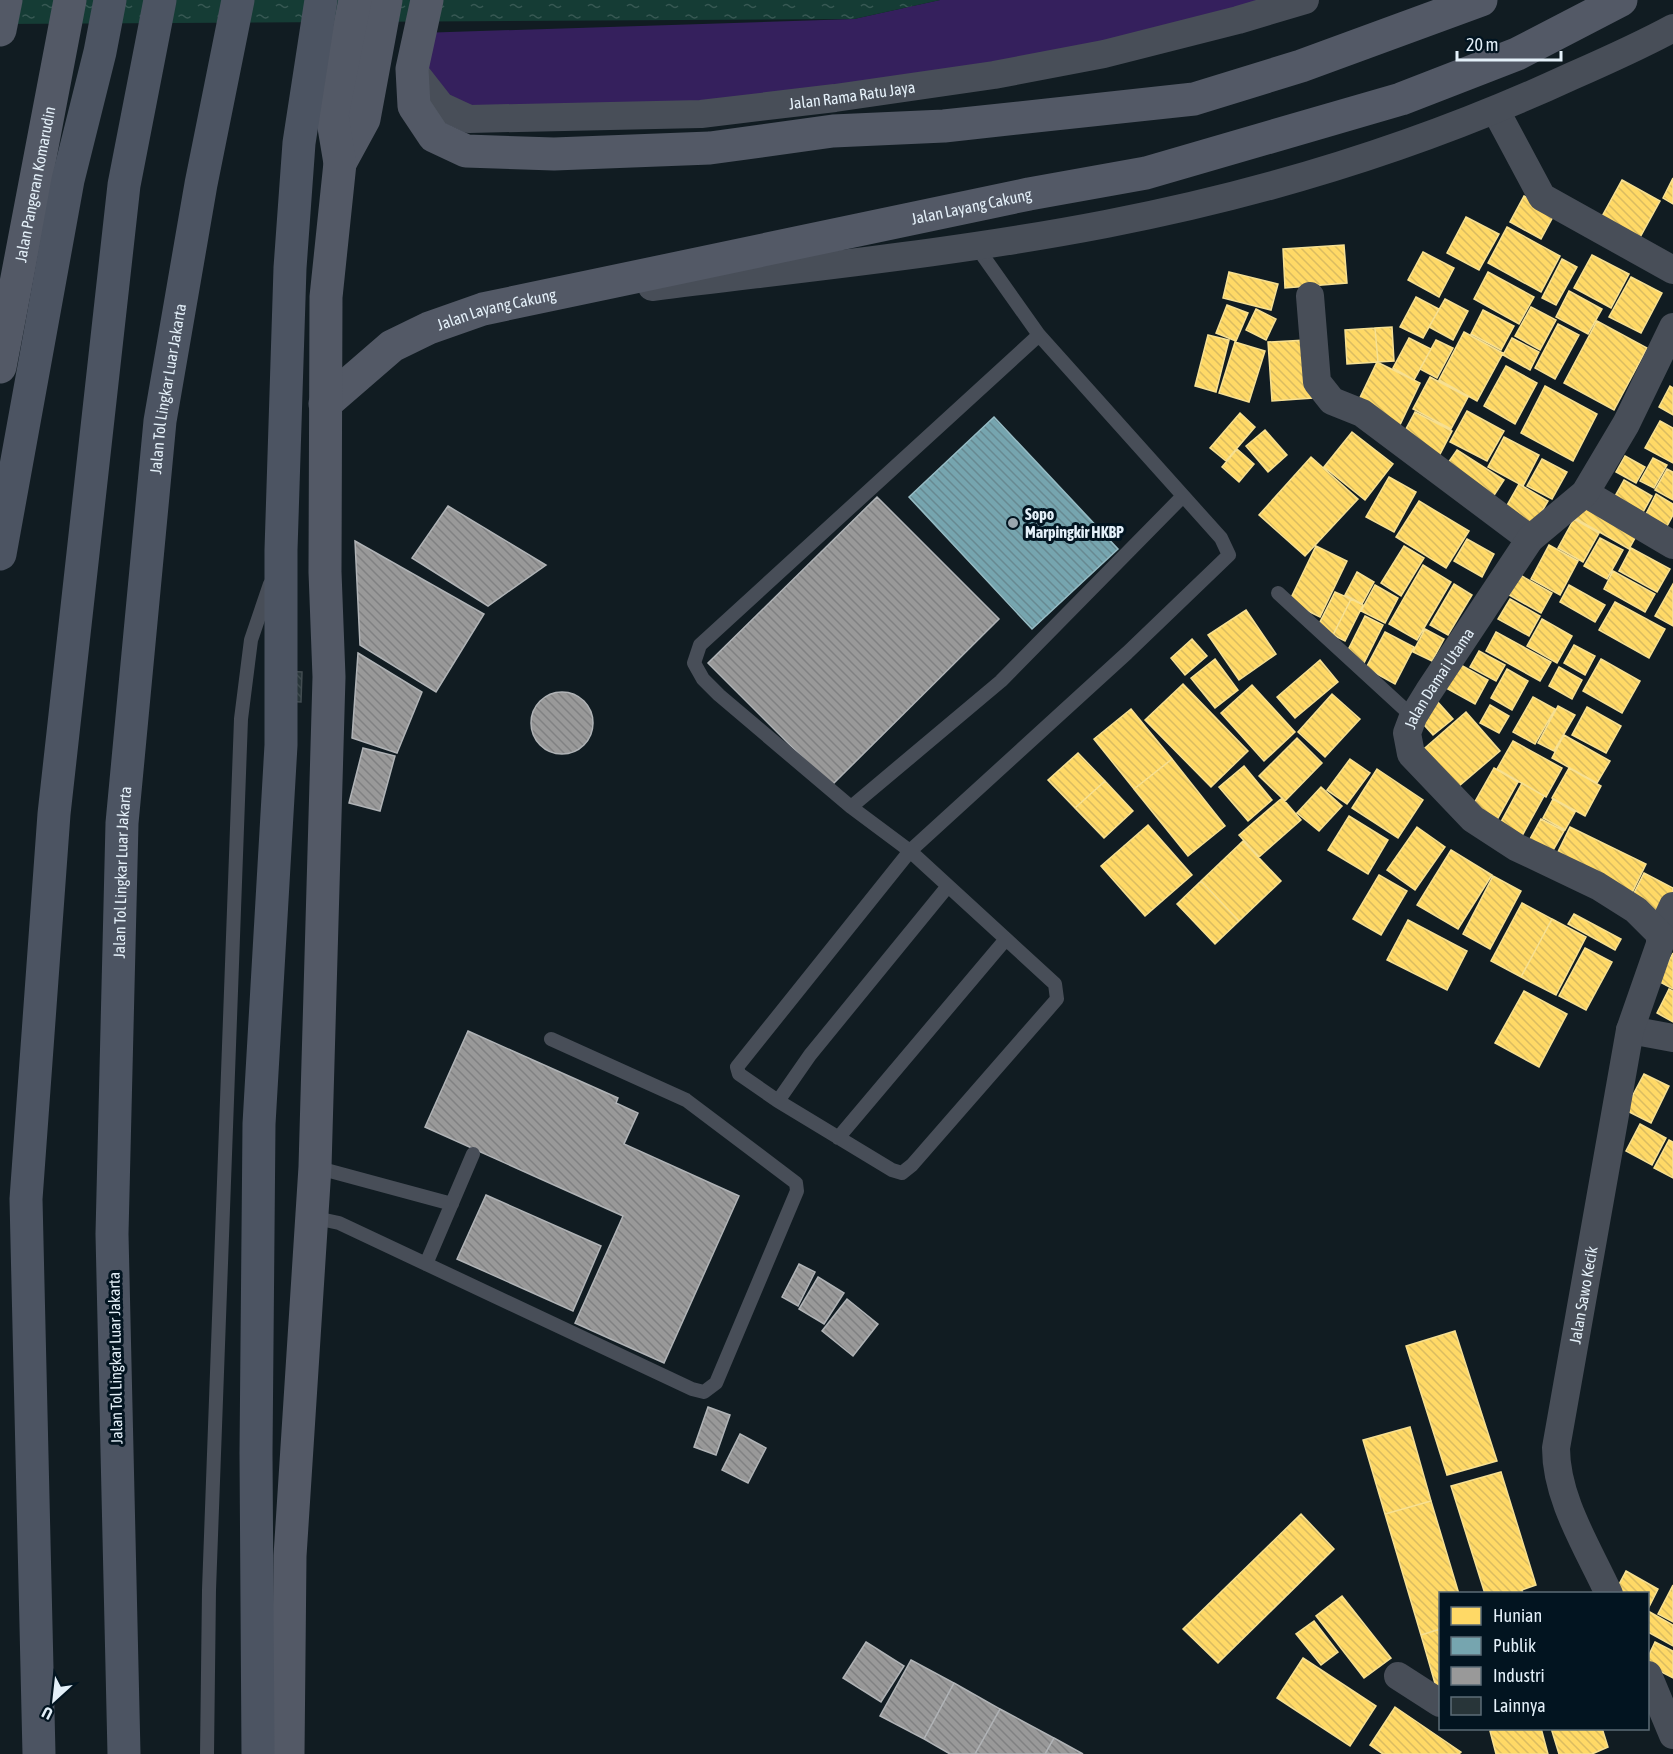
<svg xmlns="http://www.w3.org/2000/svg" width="1673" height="1754" font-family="'Asap Condensed',sans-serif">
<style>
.green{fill:#35205d}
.water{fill:url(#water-ripples)}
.homes{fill:url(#homes-back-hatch);stroke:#f7e092;stroke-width:1.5}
.public{fill:url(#public-back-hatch);stroke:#97bcc5;stroke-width:1.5}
.industry{fill:url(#industry-back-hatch);stroke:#b0b3b6;stroke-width:1.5}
.building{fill:url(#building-back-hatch);stroke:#424c51;stroke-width:1.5}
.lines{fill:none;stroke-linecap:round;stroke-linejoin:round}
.lane{stroke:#484e58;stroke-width:14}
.street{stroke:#484e58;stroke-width:28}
.secondary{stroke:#535966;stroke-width:33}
.highway{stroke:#4c5462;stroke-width:33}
.poi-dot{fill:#9aa6ae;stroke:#021420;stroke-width:2}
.labels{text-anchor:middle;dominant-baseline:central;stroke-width:6;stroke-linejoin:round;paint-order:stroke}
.street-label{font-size:16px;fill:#e4f0f9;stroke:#021420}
.poi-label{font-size:16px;font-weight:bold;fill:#e4f0f9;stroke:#021420;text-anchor:start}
</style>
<defs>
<pattern id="water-ripples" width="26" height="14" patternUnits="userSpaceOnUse" patternTransform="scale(1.5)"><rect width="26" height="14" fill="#153c35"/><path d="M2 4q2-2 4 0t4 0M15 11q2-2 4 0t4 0" fill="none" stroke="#375853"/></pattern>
<pattern id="homes-back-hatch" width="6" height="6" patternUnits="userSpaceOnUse" patternTransform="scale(1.5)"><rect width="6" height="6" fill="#ffd966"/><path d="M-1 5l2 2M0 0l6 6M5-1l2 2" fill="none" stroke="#dabc61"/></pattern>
<pattern id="public-back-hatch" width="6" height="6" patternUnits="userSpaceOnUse" patternTransform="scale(1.5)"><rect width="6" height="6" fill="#76a5af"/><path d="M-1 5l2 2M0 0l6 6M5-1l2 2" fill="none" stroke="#678991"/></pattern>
<pattern id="industry-back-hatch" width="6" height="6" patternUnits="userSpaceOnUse" patternTransform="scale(1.5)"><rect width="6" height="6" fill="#999"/><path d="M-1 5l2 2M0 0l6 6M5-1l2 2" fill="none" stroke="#808182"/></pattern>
<pattern id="building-back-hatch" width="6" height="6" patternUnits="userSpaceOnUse" patternTransform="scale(1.5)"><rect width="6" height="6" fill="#283539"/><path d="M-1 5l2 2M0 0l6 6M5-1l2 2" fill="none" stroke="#3d494d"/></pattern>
</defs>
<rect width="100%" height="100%" fill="#111c22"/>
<path class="green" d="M940,0H1293L893,90L469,119L412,69L419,33L854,19Z"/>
<path class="water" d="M0,0H940L854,19L0,24Z"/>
<path class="homes" d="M1673,178V204L1663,198Z
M1622,180L1660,201L1638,241L1600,220Z
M1524,196L1555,213L1541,239L1510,222Z
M1466,217L1499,234L1479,270L1447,253Z
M1507,227L1560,256L1541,292L1488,263Z
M1344,245L1347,283L1285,288L1283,249Z
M1423,252L1454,268L1439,297L1408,280Z
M1592,255L1629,274L1611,308L1574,288Z
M1562,259L1577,267L1556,305L1542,298Z
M1229,272L1278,284L1271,310L1223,298Z
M1488,272L1534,297L1519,324L1474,299Z
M1631,277L1662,293L1641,333L1609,317Z
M1569,291L1602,309L1588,334L1556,317Z
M1416,297L1439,309L1423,338L1400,327Z
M1445,299L1468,311L1453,340L1429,327Z
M1227,305L1248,313L1236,341L1216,333Z
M1531,307L1556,320L1540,350L1515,336Z
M1256,309L1276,319L1266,340L1246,330Z
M1483,310L1514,326L1501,350L1471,334Z
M1597,321L1647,348L1614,410L1564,383Z
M1558,324L1579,335L1555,379L1535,368Z
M1392,327L1394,361L1378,362L1375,328Z
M1375,328L1378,362L1347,364L1345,330Z
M1464,332L1503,353L1477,401L1439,380Z
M1208,335L1229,340L1216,392L1195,386Z
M1409,338L1431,349L1414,380L1393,368Z
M1512,338L1539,352L1530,370L1503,355Z
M1306,340L1313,398L1272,401L1268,342Z
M1436,340L1453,348L1437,378L1420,369Z
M1235,342L1265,351L1249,402L1219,393Z
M1377,362L1420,383L1398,429L1355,408Z
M1506,366L1537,383L1515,424L1484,406Z
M1430,377L1468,397L1451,429L1413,409Z
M1545,386L1597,414L1573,461L1521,433Z
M1670,386L1673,388V415L1659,407Z
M1467,411L1504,431L1487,461L1450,442Z
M1415,412L1452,431L1437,460L1400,440Z
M1240,413L1255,427L1226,461L1210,448Z
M1660,421L1673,428V463L1645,448Z
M1265,430L1287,455L1268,472L1246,446Z
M1352,432L1393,464L1365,500L1324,467Z
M1504,437L1539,455L1523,486L1488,467Z
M1237,449L1254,464L1239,482L1222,467Z
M1457,450L1504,480L1489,503L1441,473Z
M1625,456L1645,467L1636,483L1616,472Z
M1311,457L1358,499L1305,556L1259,515Z
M1653,458L1667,465L1654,488L1640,481Z
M1542,459L1567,472L1552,499L1527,486Z
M1667,469L1673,472V500L1655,490Z
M1389,477L1416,492L1394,532L1366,517Z
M1624,480L1652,496L1642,514L1614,498Z
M1519,484L1548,501L1530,532L1501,516Z
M1656,494L1673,504V515L1666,528L1645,516Z
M1584,497L1640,529L1629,549L1573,517Z
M1419,501L1469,531L1446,568L1396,537Z
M1574,519L1599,533L1583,562L1558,548Z
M1600,538L1623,550L1607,579L1584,566Z
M1467,539L1494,554L1482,577L1454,561Z
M1549,545L1578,561L1560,595L1531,579Z
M1316,546L1347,561L1320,617L1289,602Z
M1404,546L1424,558L1401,596L1381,583Z
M1631,548L1670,569L1657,592L1619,571Z
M1423,565L1451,582L1417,640L1389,624Z
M1613,571L1655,594L1645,612L1604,589Z
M1357,572L1374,582L1362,604L1345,595Z
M1520,575L1552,593L1541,613L1509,595Z
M1454,584L1472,595L1448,635L1430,625Z
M1673,584V626L1655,616Z
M1375,585L1398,598L1385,623L1361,611Z
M1569,585L1605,605L1595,622L1560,602Z
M1335,592L1351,599L1333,635L1317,628Z
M1351,599L1363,605L1345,641L1333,635Z
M1510,599L1540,616L1529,636L1498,619Z
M1615,602L1665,629L1649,658L1599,630Z
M1246,610L1276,654L1239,680L1208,635Z
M1365,616L1383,625L1364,663L1346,654Z
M1542,619L1572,636L1557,663L1527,646Z
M1425,629L1444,639L1432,661L1413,652Z
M1385,632L1414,647L1395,684L1366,668Z
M1496,632L1551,662L1540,681L1486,651Z
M1192,639L1207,656L1185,675L1171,658Z
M1574,645L1595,656L1585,675L1564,663Z
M1479,651L1505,665L1496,681L1470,667Z
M1215,659L1238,690L1215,708L1191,678Z
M1601,659L1640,681L1622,713L1583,691Z
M1320,660L1338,682L1295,718L1277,697Z
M1459,664L1488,680L1475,704L1446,688Z
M1559,667L1582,680L1572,699L1549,686Z
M1507,669L1528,681L1512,710L1491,698Z
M1183,684L1248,751L1211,787L1145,720Z
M1252,685L1295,732L1264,761L1221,713Z
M1332,694L1360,719L1325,757L1298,732Z
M1533,697L1555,709L1535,744L1513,732Z
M1436,700L1453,719L1433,735L1417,717Z
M1490,705L1509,716L1499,733L1480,723Z
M1558,706L1575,715L1554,751L1538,743Z
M1587,707L1621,726L1606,753L1572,735Z
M1131,709L1172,759L1134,789L1094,739Z
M1466,712L1500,751L1452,792L1418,754Z
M1564,735L1610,761L1597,783L1552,758Z
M1297,738L1322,763L1285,801L1259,776Z
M1513,741L1562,768L1546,797L1497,769Z
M1078,753L1105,781L1075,808L1048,780Z
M1172,759L1225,826L1188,856L1134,789Z
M1350,759L1370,773L1347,804L1327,790Z
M1244,766L1272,800L1248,821L1219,787Z
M1494,768L1518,782L1493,827L1468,814Z
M1569,768L1601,786L1585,816L1552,798Z
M1377,769L1423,800L1398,838L1352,808Z
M1105,781L1133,811L1104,838L1075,808Z
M1522,783L1544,796L1517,845L1495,833Z
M1321,787L1342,806L1319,831L1297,813Z
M1282,798L1301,820L1259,857L1239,835Z
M1553,799L1575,812L1565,830L1543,818Z
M1349,816L1388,840L1368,874L1328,850Z
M1541,819L1564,831L1547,861L1525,848Z
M1148,825L1192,875L1145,916L1101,866Z
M1417,827L1445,847L1415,890L1387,870Z
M1570,827L1646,864L1631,895L1555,858Z
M1243,841L1281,881L1239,921L1201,881Z
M1451,850L1492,875L1458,929L1417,905Z
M1644,873L1673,888V904L1664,921L1629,903Z
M1379,875L1407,891L1381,935L1353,919Z
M1493,876L1521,891L1490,949L1463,934Z
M1201,881L1239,921L1215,944L1177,904Z
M1522,903L1552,919L1521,977L1491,961Z
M1574,914L1621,939L1615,950L1568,924Z
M1552,919L1586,937L1556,995L1521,977Z
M1408,920L1467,951L1447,990L1387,960Z
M1585,948L1612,962L1586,1010L1559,996Z
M1673,953V989L1658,981Z
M1669,989L1673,991V1022L1657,1013Z
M1524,991L1567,1014L1539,1067L1495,1043Z
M1644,1074L1669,1086L1651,1123L1625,1110Z
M1640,1124L1666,1138L1652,1165L1626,1151Z
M1669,1140L1673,1142V1178L1654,1168Z
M1455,1331L1497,1461L1447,1475L1406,1346Z
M1410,1427L1431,1501L1385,1514L1363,1440Z
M1501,1472L1536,1585L1522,1590L1523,1594H1485L1451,1486Z
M1431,1501L1459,1594H1440V1629L1421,1635L1385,1514Z
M1301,1514L1334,1549L1218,1663L1183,1629Z
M1626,1571L1658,1589L1648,1609V1594L1615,1592Z
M1673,1585V1622L1658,1614Z
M1342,1596L1391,1658L1364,1678L1316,1616Z
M1648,1611L1673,1625V1646L1648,1632Z
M1314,1621L1338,1652L1321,1665L1296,1634Z
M1440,1629V1693L1438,1694L1421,1635Z
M1655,1642L1673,1651V1678L1648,1665V1657Z
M1303,1658L1376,1706L1350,1746L1277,1698Z
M1395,1707L1461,1752L1459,1754H1383L1370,1745Z
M1499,1728H1541L1548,1754H1496L1490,1731Z
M1551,1728H1602L1608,1747L1592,1754H1559Z"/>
<path class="public" d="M994,417L1118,549L1032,629L909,497Z"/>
<path class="industry" d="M877,497L999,619L831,786L708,663Z
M448,506L546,565L488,606L412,558Z
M355,541L484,614L436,692L360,645Z
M358,653L422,692L397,753L352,738Z
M531 723a31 31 0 1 1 62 0a31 31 0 1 1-62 0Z
M363,748L395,756L380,811L349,803Z
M468,1031L618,1098L616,1103L638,1113L624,1144L739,1196L664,1363L575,1323L623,1216L425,1127Z
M486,1195L601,1246L573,1311L457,1259Z
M799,1264L815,1272L798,1306L782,1297Z
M818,1277L844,1293L824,1324L799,1309Z
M847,1299L878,1324L853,1356L822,1331Z
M708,1407L730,1415L716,1455L694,1447Z
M740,1434L766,1448L748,1483L722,1470Z
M866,1642L904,1666L881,1702L843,1678Z
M911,1660L954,1683L924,1739L880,1716Z
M954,1683L1000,1709L975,1754H950L924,1739Z
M1000,1709L1054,1738L1045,1754H975Z
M1054,1738L1083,1754H1045Z"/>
<path class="building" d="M284,671L302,672L301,702L283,701Z"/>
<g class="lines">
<path class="lane" d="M1278,593L1413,717
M851,807L1001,681L1183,496
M948,886L810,1055L778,1101L892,1170L902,1173L912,1165L1057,999L1055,984L910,851L851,807L719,695L703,679L694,663L700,645L1039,335
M778,1101L739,1074L737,1067L910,851L1127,653L1229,555L1221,538L1039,335L976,246
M838,1138L1006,939
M315,1167L452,1204
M311,1217L339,1223L692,1389L704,1392L716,1383L797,1191L796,1183L686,1100L551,1039
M426,1264L473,1154
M207,1754L209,1590L241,719L251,640L270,584"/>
<g class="street">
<path id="s1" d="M412,69L441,106L469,119L701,114L835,98L994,75L1104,54L1238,20L1305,0"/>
<path d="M1496,111L1542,197L1673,270"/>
<path d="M652,287C803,268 956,253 1106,224C1267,193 1423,145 1572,76C1606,61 1640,46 1673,28"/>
<path d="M1310,296L1317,382L1332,401L1362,413L1530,539"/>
<path d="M1585,493L1673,545"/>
<path d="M1660,934L1673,906"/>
<path d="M1630,1030L1673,1038"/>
<path id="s2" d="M1609,1594C1588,1548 1556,1499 1556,1448L1630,1030L1660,944V934L1636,910L1598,886L1516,847L1473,819L1411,754L1407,733L1413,717L1429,691L1530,539L1585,493L1626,424L1673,327"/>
<path d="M1648,1675L1673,1735"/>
<path d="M1398,1676L1440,1703"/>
</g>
<g class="secondary">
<path d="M427,0L412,69L414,106L434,136L466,151L554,154L710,148L833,131L944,126L1194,99L1301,66L1481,0"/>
<path d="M0,30L6,0"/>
<path d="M340,163L364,119L386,0"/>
<path id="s3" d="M0,367L70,0"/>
<path id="s4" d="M325,404L392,346L429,328L483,309L1029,194L1146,173L1401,99L1517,54L1621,0"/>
<path d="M288,1754L290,1556L315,1167L329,677L325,572L326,297L340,163L332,115L355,0"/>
</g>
<g class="highway">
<path d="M0,554L68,180L100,52L110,0"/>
<path d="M39,1754L26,1199L54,814L124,185L160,0"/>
<path id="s5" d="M124,1754L112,1234L122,823L160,421L201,184L238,0"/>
<path d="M258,1754L256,1453L259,1124L281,745V550L290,268L299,143L321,0"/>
</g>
</g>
<circle class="poi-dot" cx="1013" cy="523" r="6"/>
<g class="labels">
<g class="street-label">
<text stroke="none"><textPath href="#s1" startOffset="462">Jalan Rama Ratu Jaya</textPath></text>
<text stroke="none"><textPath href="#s3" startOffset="186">Jalan Pangeran Komarudin</textPath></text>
<text stroke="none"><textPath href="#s4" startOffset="686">Jalan Layang Cakung</textPath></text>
<text stroke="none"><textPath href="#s4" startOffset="200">Jalan Layang Cakung</textPath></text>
<text stroke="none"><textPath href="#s5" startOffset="1368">Jalan Tol Lingkar Luar Jakarta</textPath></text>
<text stroke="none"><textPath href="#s2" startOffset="1078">Jalan Damai Utama</textPath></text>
<text stroke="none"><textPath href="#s5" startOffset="882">Jalan Tol Lingkar Luar Jakarta</textPath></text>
<text stroke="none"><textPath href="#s2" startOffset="312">Jalan Sawo Kecik</textPath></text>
<text transform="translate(115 1358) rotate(-91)">Jalan Tol Lingkar Luar Jakarta</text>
</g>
<g class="poi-label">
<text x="1025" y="514">Sopo<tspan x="1025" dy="18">Marpingkir HKBP</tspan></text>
</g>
</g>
<rect x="1439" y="1592" width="210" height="138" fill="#021420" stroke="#5c6c77" stroke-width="1.5"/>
<rect x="1451" y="1607" width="30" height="18" fill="#ffd966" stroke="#5c6c77" stroke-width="1.5"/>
<text x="1493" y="1622" font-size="18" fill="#e4f0f9">Hunian</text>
<rect x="1451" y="1637" width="30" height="18" fill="#76a5af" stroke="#5c6c77" stroke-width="1.5"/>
<text x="1493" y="1652" font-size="18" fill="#e4f0f9">Publik</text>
<rect x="1451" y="1667" width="30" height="18" fill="#999999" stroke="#5c6c77" stroke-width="1.5"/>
<text x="1493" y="1682" font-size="18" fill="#e4f0f9">Industri</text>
<rect x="1451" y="1697" width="30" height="18" fill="#283539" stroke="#5c6c77" stroke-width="1.5"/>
<text x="1493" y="1712" font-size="18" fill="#e4f0f9">Lainnya</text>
<g transform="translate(54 1700) rotate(207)" stroke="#021420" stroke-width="4.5" paint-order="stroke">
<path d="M0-4.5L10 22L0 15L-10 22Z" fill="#e4f0f9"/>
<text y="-9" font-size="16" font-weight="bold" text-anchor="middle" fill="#e4f0f9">U</text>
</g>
<path d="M1457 51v9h104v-9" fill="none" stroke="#e4f0f9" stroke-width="3"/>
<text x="1466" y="51" font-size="18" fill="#e4f0f9" stroke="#021420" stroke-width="4.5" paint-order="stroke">20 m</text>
</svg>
